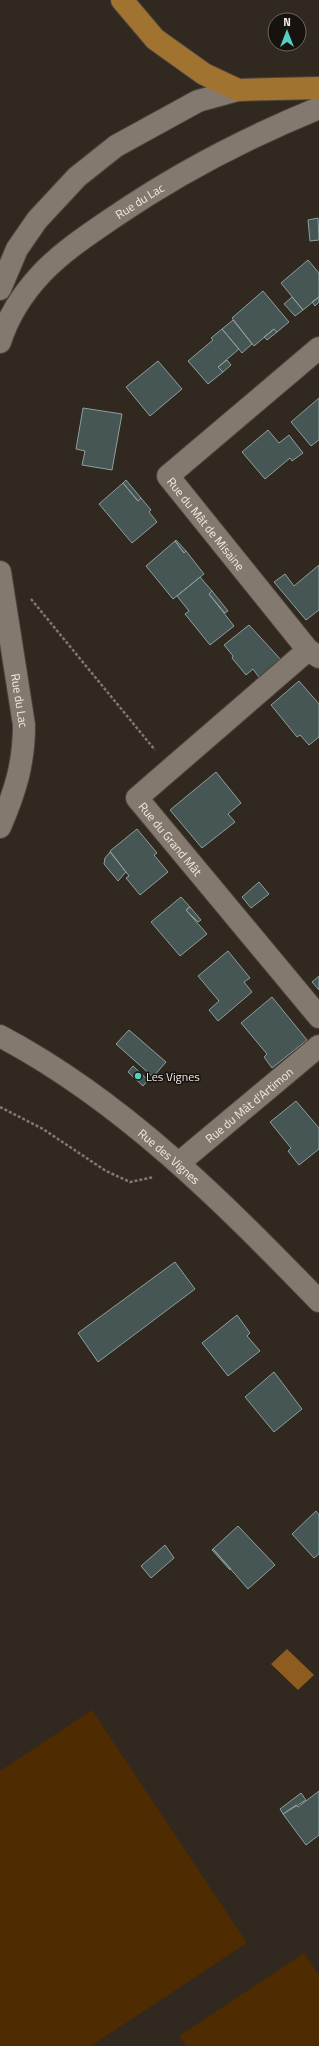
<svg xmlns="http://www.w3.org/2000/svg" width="319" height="2046" font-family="'Titillium Web',sans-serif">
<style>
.green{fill:#4e2b00}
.water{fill:#8e5c1f}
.building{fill:#455654;stroke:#8d9f9d}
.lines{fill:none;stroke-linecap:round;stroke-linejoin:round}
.street-casing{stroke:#4d453d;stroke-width:24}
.secondary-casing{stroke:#4d453d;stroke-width:24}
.primary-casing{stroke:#4d453d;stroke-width:24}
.path{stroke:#817971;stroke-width:2.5;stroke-dasharray:3 2;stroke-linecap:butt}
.street{stroke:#84796e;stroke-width:22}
.secondary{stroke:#84796e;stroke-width:22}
.primary{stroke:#a17330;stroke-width:22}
.poi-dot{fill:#55cec4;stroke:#16120e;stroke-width:1.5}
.labels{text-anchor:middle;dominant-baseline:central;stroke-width:3;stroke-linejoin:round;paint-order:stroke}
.street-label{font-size:12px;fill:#f0eae4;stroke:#16120e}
.poi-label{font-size:12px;fill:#f0eae4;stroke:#16120e;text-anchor:start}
</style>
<rect width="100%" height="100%" fill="#31281f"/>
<path class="green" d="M92,1710L247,1943L91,2046H0V1771Z
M304,1953L319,1975V2046H186L179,2036Z"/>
<path class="water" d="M287,1649L314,1675L298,1690L271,1664Z"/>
<path class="building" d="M318,218L319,240L310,241L308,220Z
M308,260L319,273V297L303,310L281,283Z
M263,291L289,322L277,332L274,329L254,346L232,318Z
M292,297L303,310L295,316L284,304Z
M319,297V302L315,306L312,302Z
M233,320L252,344L242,353L222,329Z
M222,329L239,349L218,367L223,372L208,384L188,361L213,340L211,338Z
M274,329L277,332L267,340L264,337Z
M227,360L231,365L223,372L218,367Z
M158,361L182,389L150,416L126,387Z
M319,398V440L311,446L291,422Z
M83,408L122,414L112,470L82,465L85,451L76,449Z
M268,430L279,443L289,435L303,453L292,461L290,458L265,479L242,452Z
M126,480L141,498L138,501L123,483Z
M123,483L138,501L141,498L151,510L149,512L157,522L132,543L99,504Z
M176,540L186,551L184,553L175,541Z
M175,541L184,553L186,551L204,574L173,599L146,566Z
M319,565V610L306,620L274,582L285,574L294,586Z
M200,577L212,591L209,594L234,626L210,645L185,614L189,611L177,596Z
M212,591L228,611L225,613L209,594Z
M249,625L283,662L261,680L253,669L246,675L232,658L233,656L224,645Z
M299,681L319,704V737L309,745L300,735L297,737L271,705Z
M216,772L241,803L228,814L235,822L202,848L170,810Z
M137,829L157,853L154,855L168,872L140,895L126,878L129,876L110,851Z
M110,852L126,872L118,881L104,864L105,858Z
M259,882L269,894L251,908L242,897Z
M181,897L190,907L186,910L207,934L180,956L151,922Z
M190,907L201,920L198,922L186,910Z
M228,951L250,978L244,982L252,992L218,1021L209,1010L219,1001L198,976Z
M319,976V990L312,982Z
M272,997L307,1040L272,1068L264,1057L267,1054L241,1023Z
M129,1030L166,1062L153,1077L116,1044Z
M133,1066L148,1080L143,1086L128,1072Z
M296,1101L319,1128V1149L299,1165L288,1151L291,1148L270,1122Z
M175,1262L195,1289L98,1362L78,1333Z
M237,1315L250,1333L247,1336L260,1351L228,1376L202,1343Z
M274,1372L302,1409L274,1432L245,1397Z
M316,1511L319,1515V1554L314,1558L292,1534Z
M238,1526L275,1565L248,1589L213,1549Z
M165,1545L174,1558L151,1578L141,1566Z
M213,1549L231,1569L230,1570L212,1550Z
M319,1791V1835L306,1845L283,1814L296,1805L298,1807Z
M301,1793L306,1800L283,1814L280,1809Z"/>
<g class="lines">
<g class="street-casing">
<g id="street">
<path d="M0,289L17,249L37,220L77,177L116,146L198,101L238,90"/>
<path id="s1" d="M0,342C8,317 24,292 42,273C63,251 89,234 114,217C177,174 248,137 319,108"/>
<path id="s2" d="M319,348L168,476L308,650L319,657"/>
<path id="s3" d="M308,650L137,798L319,1017"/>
<path id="s4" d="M179,1163L319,1046"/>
</g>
</g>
<g class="secondary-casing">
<g id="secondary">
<path id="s5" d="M0,572L24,725C24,764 15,792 0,827"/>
<path id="s6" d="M0,1036C123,1101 223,1202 319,1301"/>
</g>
</g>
<g class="primary-casing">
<path id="primary" d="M122,0L155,39L204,74L238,90L319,88"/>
</g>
<path class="path" d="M31,599L155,750
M0,1107L43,1129L106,1171L130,1182L154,1177"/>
<use href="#street" class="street"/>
<use href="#secondary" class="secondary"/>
<use href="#primary" class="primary"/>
</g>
<circle class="poi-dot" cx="138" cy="1076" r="4"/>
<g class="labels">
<g class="street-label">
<text stroke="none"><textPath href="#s1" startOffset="203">Rue du Lac</textPath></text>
<text stroke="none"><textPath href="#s2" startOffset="259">Rue du Mât de Misaine</textPath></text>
<text stroke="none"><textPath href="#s5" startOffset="130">Rue du Lac</textPath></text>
<text stroke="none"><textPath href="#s3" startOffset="279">Rue du Grand Mât</textPath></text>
<text stroke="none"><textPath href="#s4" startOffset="91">Rue du Mât d'Artimon</textPath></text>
<text stroke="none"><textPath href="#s6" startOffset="208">Rue des Vignes</textPath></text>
</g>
<g class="poi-label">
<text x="146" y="1076">Les Vignes</text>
</g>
</g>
<g transform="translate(287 32)"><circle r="19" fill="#16120e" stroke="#6d6864"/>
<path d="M0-3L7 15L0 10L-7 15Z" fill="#55cec4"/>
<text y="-6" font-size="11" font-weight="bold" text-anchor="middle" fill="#f0eae4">N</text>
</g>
</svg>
